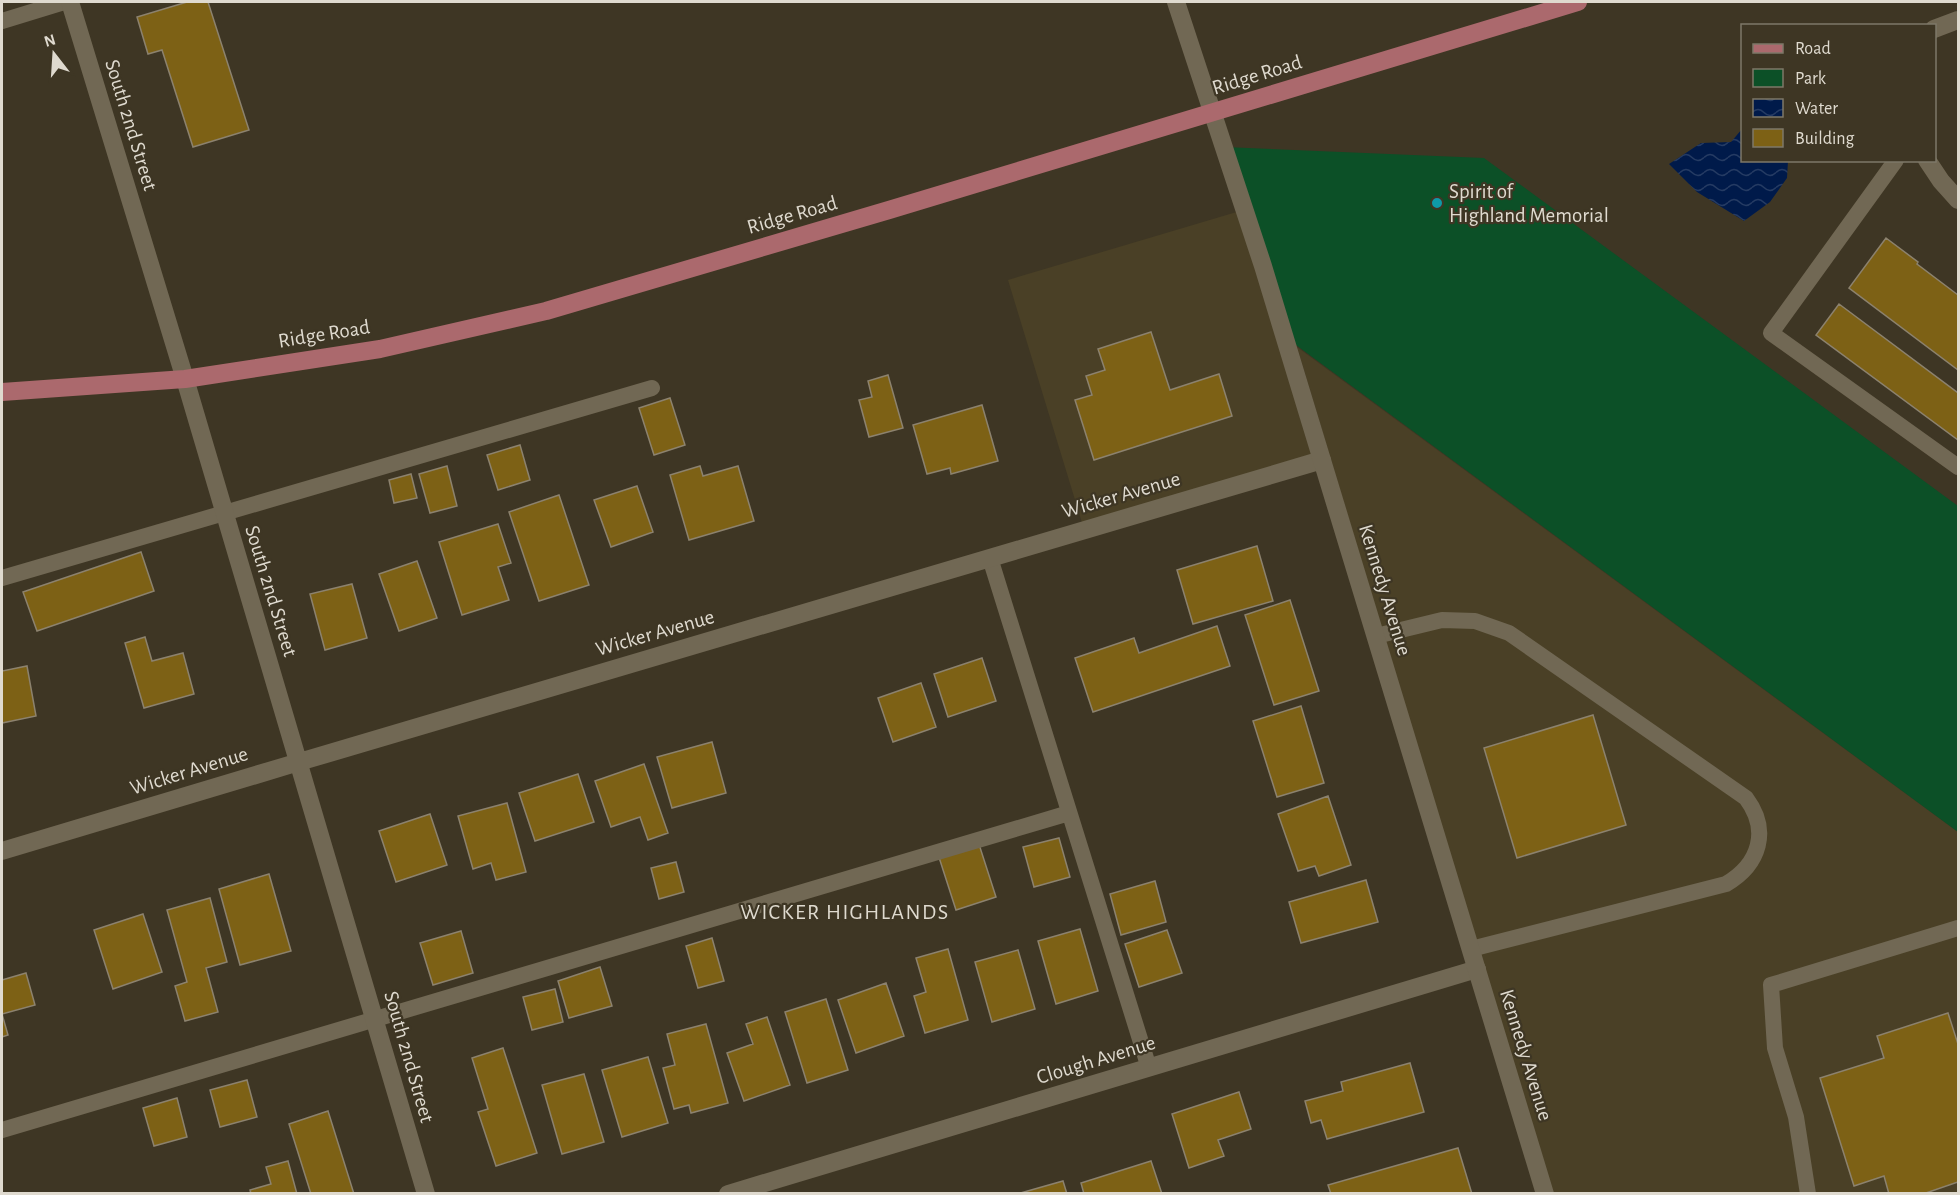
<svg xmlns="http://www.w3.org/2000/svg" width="1960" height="1195" font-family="'Alegreya Sans',sans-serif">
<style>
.built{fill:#4a4026}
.green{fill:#0c5027}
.water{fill:url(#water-waves)}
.building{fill:#7d6115;stroke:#8c826e;stroke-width:1.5}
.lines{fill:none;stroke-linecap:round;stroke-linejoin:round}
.service{stroke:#716854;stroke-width:16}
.minor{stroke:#716854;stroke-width:18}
.tertiary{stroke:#716854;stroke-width:18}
.primary{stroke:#ab696d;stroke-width:18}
.culture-dot{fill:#0f9aa8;stroke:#3e3624;stroke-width:2}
.labels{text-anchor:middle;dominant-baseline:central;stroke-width:4.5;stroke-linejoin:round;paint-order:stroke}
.street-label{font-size:21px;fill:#dfdacf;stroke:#3e3624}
.poi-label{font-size:21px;fill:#dfdacf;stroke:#3e3624;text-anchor:start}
.neighbourhood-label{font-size:22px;letter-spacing:1.5px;fill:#dfdacf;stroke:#3e3624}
</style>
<defs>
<pattern id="water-waves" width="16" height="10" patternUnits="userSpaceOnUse" patternTransform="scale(1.5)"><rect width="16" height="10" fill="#001a4a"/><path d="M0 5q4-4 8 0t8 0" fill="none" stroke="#253b63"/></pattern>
</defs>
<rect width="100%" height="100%" fill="#3e3624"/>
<path class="built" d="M1240,211L1316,457L1083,526L1008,280Z
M1297,347L1958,832V1193H1552Z"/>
<path class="green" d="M1224,147L1484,158L1958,506V832L1285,337Z"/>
<path class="water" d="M1742,129V160L1788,161L1787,178L1770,202L1744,221L1697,192L1669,164L1701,143L1731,142Z"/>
<path class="building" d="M187,2H208L249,130L193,147L162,50L148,54L137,17Z
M1886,238L1918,262L1917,264L1958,295V370L1849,288Z
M1839,304L1958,393V440L1816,335Z
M1151,332L1170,390L1219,374L1232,416L1094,460L1075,400L1092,395L1086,376L1105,370L1098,349Z
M888,375L903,428L869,437L859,400L872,397L868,381Z
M670,398L685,445L654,455L639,408Z
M982,405L998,461L951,474L950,468L927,474L913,425Z
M520,445L530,480L498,490L487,455Z
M447,466L457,506L430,513L419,474Z
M700,466L703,476L738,466L754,521L689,540L670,475Z
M411,474L417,498L394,503L389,480Z
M637,486L653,532L611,547L594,500Z
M559,495L589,585L539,601L509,512Z
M498,524L511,563L498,567L509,600L462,615L439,542Z
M1257,546L1273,601L1193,624L1177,570Z
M141,552L154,591L37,631L23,592Z
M417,561L437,618L399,631L379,574Z
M352,584L367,638L325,650L310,594Z
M1290,600L1319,691L1274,705L1245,615Z
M1217,626L1230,666L1093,712L1075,658L1134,638L1139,653Z
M145,637L152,661L183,653L194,694L144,708L125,643Z
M982,658L996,701L948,717L934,674Z
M27,666L36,716L2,723V671Z
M921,683L936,727L893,742L878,698Z
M1301,706L1324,783L1277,797L1253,721Z
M1593,715L1626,825L1517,858L1484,748Z
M712,742L726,793L672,808L657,757Z
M644,764L668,833L648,840L640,817L611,827L595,781Z
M578,774L594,822L535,841L519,793Z
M1328,796L1351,865L1319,876L1315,866L1298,871L1278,814Z
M507,803L526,872L496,880L491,863L473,869L458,816Z
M430,814L447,865L396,882L379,831Z
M976,835L996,897L956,910L936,848Z
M1059,838L1070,877L1034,887L1023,847Z
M676,862L684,892L659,899L651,868Z
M269,874L291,951L240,965L219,889Z
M1366,880L1378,922L1301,943L1289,902Z
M1155,881L1166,922L1121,935L1110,894Z
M210,898L227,962L206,968L218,1012L185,1021L175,986L187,982L167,910Z
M143,914L162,972L113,989L94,930Z
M1080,929L1098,991L1056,1004L1038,941Z
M1167,930L1182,973L1139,987L1125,944Z
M461,931L473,973L433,985L420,943Z
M712,938L724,981L698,988L686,946Z
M948,949L968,1020L925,1033L914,996L926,992L916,958Z
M1018,950L1035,1009L992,1022L975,962Z
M600,967L612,1006L569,1018L558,981Z
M26,973L35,1005L2,1014L8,1035L2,1037V978V980Z
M886,983L904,1036L856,1053L838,1000Z
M555,989L563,1022L532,1030L523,997Z
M826,999L848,1070L807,1083L785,1012Z
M1948,1013L1958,1044V1182L1923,1194H1889L1884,1176L1854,1186L1820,1078L1884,1058L1877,1036Z
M767,1017L790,1085L744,1101L727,1053L753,1044L746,1024Z
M706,1024L728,1103L691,1113L689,1105L674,1109L663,1068L675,1065L667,1034Z
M503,1048L537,1153L496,1166L478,1112L488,1109L472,1058Z
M648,1057L668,1123L622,1137L602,1070Z
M1410,1063L1424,1112L1327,1139L1321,1120L1311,1123L1305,1101L1343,1091L1341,1082Z
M584,1074L604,1142L562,1154L542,1085Z
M247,1080L257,1117L220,1127L210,1090Z
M1239,1092L1251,1129L1218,1140L1224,1156L1189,1168L1172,1114Z
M177,1098L187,1137L154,1146L143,1108Z
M328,1111L354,1194H311L289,1124Z
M1458,1148L1472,1194H1331L1328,1185Z
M288,1161L297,1194H251L250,1190L271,1184L266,1167Z
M1151,1161L1162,1194H1084L1081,1183Z
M1063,1181L1067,1194H1017Z"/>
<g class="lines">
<path class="service" d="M2,21L64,2
M1896,160L1771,333L1958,467
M990,558L1149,1068
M2,578L652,388
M1376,636L1442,620L1475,621L1509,633L1746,798C1770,830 1760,864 1726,884L1471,949
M2,1130L1069,813
M1808,1194L1796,1117L1775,1048L1771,985L1958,928"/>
<path class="minor" d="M70,2L185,379L426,1194
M1934,29L1958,20
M1927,160L1941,181L1958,200
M2,851L299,762L1322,460
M728,1194L1477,969"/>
<path class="tertiary" d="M1176,2L1263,266L1545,1194"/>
<path class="primary" d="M2,392L185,379L380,349L546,311L889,210L1578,2"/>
</g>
<circle class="culture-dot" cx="1437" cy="203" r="6"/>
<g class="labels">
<g class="street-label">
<text transform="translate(1257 75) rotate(-17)">Ridge Road</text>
<text transform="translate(131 125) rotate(73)">South 2nd Street</text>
<text transform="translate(792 215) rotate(-16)">Ridge Road</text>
<text transform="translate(324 334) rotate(-9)">Ridge Road</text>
<text transform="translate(1121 495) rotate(-16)">Wicker Avenue</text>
<text transform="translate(1385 590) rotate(73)">Kennedy Avenue</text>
<text transform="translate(271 591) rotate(73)">South 2nd Street</text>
<text transform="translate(655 633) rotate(-16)">Wicker Avenue</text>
<text transform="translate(189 771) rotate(-17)">Wicker Avenue</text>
<text transform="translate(1526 1055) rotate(73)">Kennedy Avenue</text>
<text transform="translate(409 1057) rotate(74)">South 2nd Street</text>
<text transform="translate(1096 1060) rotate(-17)">Clough Avenue</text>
</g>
<g class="poi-label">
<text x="1449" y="191">Spirit of<tspan x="1449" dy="24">Highland Memorial</tspan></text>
</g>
<g class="neighbourhood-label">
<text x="845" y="912">WICKER HIGHLANDS</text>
</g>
</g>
<rect width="1960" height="1195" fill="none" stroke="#dfdacf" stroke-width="6"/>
<rect x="1741" y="24" width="195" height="138" fill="#3e3624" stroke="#7e7868" stroke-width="1.5"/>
<rect x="1753" y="44" width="30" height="9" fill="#ab696d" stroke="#7e7868" stroke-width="1.5"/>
<text x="1795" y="54" font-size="18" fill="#dfdacf">Road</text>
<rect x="1753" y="69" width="30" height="18" fill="#0c5027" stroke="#7e7868" stroke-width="1.5"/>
<text x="1795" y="84" font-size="18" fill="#dfdacf">Park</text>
<rect x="1753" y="99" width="30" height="18" fill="url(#water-waves)" stroke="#7e7868" stroke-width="1.5"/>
<text x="1795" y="114" font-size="18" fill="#dfdacf">Water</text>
<rect x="1753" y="129" width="30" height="18" fill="#7d6115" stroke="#7e7868" stroke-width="1.5"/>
<text x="1795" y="144" font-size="18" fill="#dfdacf">Building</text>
<g transform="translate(54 54) rotate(343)" stroke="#3e3624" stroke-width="4.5" paint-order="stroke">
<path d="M0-4.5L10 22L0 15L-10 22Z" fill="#dfdacf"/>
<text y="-9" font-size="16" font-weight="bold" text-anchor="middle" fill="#dfdacf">N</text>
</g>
</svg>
